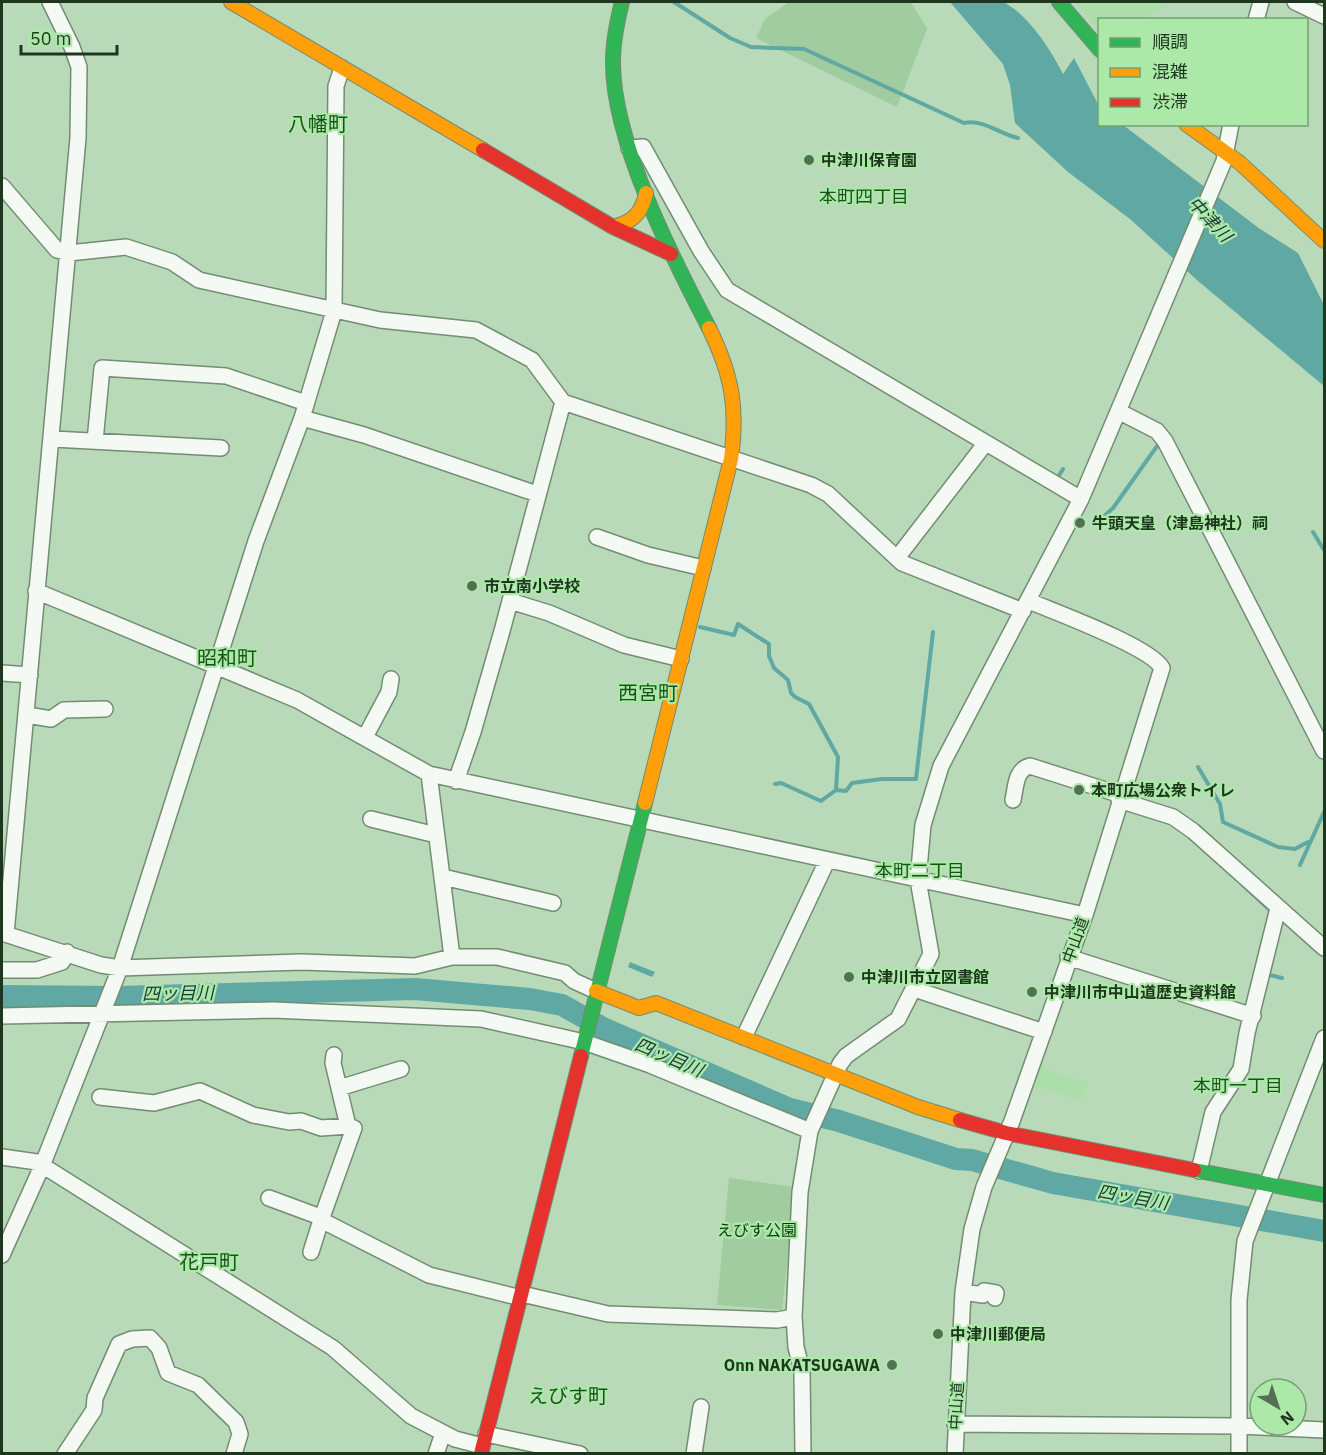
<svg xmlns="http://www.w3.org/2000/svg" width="1326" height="1455" font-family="'IBM Plex Sans','Noto Sans JP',sans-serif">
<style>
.built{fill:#abdea9}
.green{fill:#a0cc9f}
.water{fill:#5fa8a3}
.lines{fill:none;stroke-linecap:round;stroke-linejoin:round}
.stream{stroke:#5fa8a3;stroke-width:4}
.river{stroke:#5fa8a3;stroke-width:22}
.street-casing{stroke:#738c72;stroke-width:18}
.fast-casing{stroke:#738c72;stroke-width:16}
.slow-casing{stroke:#738c72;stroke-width:16}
.jam-casing{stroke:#738c72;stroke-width:16}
.street{stroke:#f4f9f4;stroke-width:15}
.fast{stroke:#30b455;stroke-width:14}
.slow{stroke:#ff9f0a;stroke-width:14}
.jam{stroke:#e5322d;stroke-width:14}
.poi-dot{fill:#546f53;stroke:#ace9a9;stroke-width:2}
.labels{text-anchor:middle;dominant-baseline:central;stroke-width:4.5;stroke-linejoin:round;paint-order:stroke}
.poi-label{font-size:16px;font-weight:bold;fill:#1e361d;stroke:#ace9a9;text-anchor:start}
.street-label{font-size:16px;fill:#1e361d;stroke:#ace9a9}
.park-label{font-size:16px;fill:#043f08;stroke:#ace9a9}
.neighbourhood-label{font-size:18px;fill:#18521a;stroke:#ace9a9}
.water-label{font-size:18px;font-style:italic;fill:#1c373a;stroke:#ace9a9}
.quarter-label{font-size:20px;fill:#18521a;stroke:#ace9a9}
</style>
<rect width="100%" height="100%" fill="#b9dab8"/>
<path class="built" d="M1075,2H1167L1147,19L1100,20L1099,29Z
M1040,1067L1088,1083L1082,1101L1034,1085Z"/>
<path class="green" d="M789,2H911L927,29L897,107L756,38L765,19Z
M729,1178L795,1187L782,1310L717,1305Z"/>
<path class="water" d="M950,2C962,2 993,0 1003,2C1028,14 1051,50 1063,74L1074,58L1099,106L1100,124L1123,125L1260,229L1298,253L1324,305V386L1198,281L1130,219L1068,172L1015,123L1010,85L1003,64Z
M630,962L655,972L652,977L628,967Z"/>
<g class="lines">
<path class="stream" d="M674,2L730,38L751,47L804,49L964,123C984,119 999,134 1018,138
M1057,479L1063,469
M1101,519L1113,508L1160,442
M1313,532L1324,550
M700,627L734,635L738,624L769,644V656L774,668L788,680L791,693L795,697L809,704L838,757L836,790L846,791L852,783L882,779H916L933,632
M1198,767L1220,804L1223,822L1278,847L1295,849L1308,842
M775,784L781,783L821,801L836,790
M1300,865L1324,812
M1243,885L1271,911
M1266,974L1282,978"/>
<path class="river" d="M2,996L118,997L415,989L530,999L562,1005L603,1028L790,1109L839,1121L956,1159L972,1160L1053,1183L1324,1231"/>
<g class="street-casing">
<path id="street" d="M1295,2L1324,16
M1256,20L1261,2
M629,148L643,147L701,251L727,290L1081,499
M2,186L57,250L69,253L126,247L172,262L199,280L380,320L476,330L532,360L563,402L811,485L828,494L902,563L1023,611
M1120,412L1157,431L1165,441L1324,751
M302,418L364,435L537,494
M53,439L221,448
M95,441L102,368L226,376L306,403
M597,537L648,555L703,568
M897,558L985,444
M36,591L297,700L429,774L1085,915
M510,601L549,613L624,645L681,659
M2,673L30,675
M27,715L51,719L64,710L105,709
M365,737L389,692L391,679
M429,774L452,957
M456,781L473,732L502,631L563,402
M1013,800C1016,787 1015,770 1030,766L1121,795
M1119,800L1173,817L1193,831L1324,948
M371,819L436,835
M443,877L553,903
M2,933L101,965L120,968L301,962L415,966L452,957H497L565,973L574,981L596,991
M6,934L78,138L79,67L72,47L50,2
M1068,957L1253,1016
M2,970H37L62,962L67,952
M914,989L1044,1032
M2,1016L273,1010L481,1019L584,1042L650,1065L810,1131
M744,1037L827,861
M334,1055L333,1063L348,1126
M339,1088L401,1069
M100,1097L154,1103L200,1091L253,1115L289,1122L301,1121L321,1128L348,1126L354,1128L321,1220L429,1275L521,1298
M2,1157L37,1162L333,1348L411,1416L455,1439L482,1446
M1199,1171L1213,1112L1241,1069L1247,1033L1278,908
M269,1198L323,1218
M311,1252L321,1220
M2,1255L42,1166L120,968L256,541L302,418L334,311L336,86L342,68
M963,1292L983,1295L984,1291L996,1293L995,1298
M522,1294L608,1314L777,1320L794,1317
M955,1424L1239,1426L1324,1430
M486,1434L580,1454
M65,1454L94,1410L95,1398L119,1344L132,1339L150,1338L159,1348L168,1373L198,1385L236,1422L240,1434L234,1454
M436,1454L443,1433
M694,1454L701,1407
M803,1454L802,1371L796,1347L794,1317L800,1192L810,1131L840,1064L846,1056L898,1019L931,954L918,880L923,825L941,766L1081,499L1224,161L1231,124
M955,1454L963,1292L972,1229L984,1187L1012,1121L1085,915L1162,668C1151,647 1055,612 1029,601
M1239,1454V1300L1245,1241L1324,1038"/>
</g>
<g class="fast-casing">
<path id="fast" d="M622,2C617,22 613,41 613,61C612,140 672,257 709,328
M1059,2L1100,50
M581,1056L645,803
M1194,1170L1324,1195"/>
</g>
<g class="slow-casing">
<path id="slow" d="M231,2L483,150
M1186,124L1240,163L1324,241
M613,227C633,222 642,213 646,193
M645,803L731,459C738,407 732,375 709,328
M596,991L639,1008L656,1003L918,1107L960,1120"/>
</g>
<g class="jam-casing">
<path id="jam" d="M483,150L613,227L671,254
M960,1120L1006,1133L1194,1170
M481,1454L581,1056"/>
</g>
<use href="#street" class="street"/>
<use href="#fast" class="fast"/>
<use href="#slow" class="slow"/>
<use href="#jam" class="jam"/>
</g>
<g class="poi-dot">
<circle cx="809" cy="160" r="6"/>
<circle cx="1080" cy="523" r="6"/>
<circle cx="472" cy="586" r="6"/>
<circle cx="1079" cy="790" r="6"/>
<circle cx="849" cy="977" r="6"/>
<circle cx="1032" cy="992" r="6"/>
<circle cx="938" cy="1334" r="6"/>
<circle cx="892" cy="1365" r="6"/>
</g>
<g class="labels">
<g class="poi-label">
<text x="821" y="160">中津川保育園</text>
<text x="1092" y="523">牛頭天皇（津島神社）祠</text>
<text x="484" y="586">市立南小学校</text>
<text x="1091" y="790">本町広場公衆トイレ</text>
<text x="861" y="977">中津川市立図書館</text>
<text x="1044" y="992">中津川市中山道歴史資料館</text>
<text x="950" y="1334">中津川郵便局</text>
<text x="880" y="1365" text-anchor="end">Onn NAKATSUGAWA</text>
</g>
<g class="street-label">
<text transform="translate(1075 940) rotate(-70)">中山道</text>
<text transform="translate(956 1406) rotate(-87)">中山道</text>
</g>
<g class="park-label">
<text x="757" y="1230">えびす公園</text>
</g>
<g class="neighbourhood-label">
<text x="864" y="196">本町四丁目</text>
<text x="920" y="870">本町二丁目</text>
<text x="1238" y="1085">本町一丁目</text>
</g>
<g class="water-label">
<text transform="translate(1210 219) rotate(47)">中津川</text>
<text transform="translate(178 993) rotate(-1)">四ッ目川</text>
<text transform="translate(669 1057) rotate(23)">四ッ目川</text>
<text transform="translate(1133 1197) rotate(10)">四ッ目川</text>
</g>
<g class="quarter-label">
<text x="318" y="123">八幡町</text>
<text x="227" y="657">昭和町</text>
<text x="648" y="692">西宮町</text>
<text x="209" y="1261">花戸町</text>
<text x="568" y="1395">えびす町</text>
</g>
</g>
<rect width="1326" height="1455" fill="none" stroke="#1e361d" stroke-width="6"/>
<rect x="1098" y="18" width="210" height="108" fill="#ace9a9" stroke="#73a171" stroke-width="1.5"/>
<rect x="1110" y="38" width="30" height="9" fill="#30b455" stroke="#73a171" stroke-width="1.5"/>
<text x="1152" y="48" font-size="18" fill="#1e361d">順調</text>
<rect x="1110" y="68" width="30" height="9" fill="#ff9f0a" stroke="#73a171" stroke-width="1.5"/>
<text x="1152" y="78" font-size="18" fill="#1e361d">混雑</text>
<rect x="1110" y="98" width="30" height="9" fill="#e5322d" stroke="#73a171" stroke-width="1.5"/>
<text x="1152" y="108" font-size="18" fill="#1e361d">渋滞</text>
<g transform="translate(1278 1407) rotate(141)"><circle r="28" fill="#ace9a9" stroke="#73a171" stroke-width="1.5"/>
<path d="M0-4.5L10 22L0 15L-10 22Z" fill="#546f53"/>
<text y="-9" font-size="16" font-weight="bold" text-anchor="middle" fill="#1e361d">N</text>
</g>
<path d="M21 45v9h96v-9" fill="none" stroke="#1e361d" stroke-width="3"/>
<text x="30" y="45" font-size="18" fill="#1e361d" stroke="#ace9a9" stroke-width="4.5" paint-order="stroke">50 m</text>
</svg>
